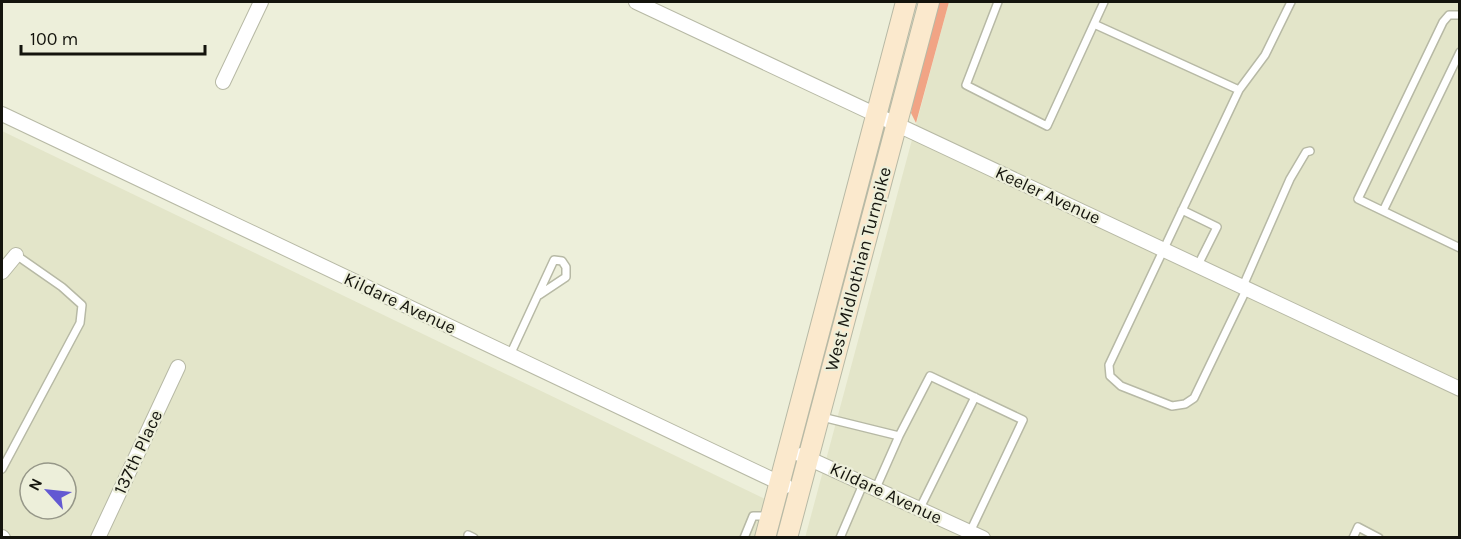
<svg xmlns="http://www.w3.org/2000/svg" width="1461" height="539" font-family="Karla,sans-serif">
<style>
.built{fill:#e3e5c9;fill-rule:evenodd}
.green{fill:#f1a485}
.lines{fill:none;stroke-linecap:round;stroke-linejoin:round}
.lane-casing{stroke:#b7b9a5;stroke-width:10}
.street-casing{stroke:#b7b9a5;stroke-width:16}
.secondary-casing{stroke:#b7b9a5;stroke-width:22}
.lane{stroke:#fff;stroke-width:7}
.street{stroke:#fff;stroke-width:14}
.secondary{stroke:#fbe9cd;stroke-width:20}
.labels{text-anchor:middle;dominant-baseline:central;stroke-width:4.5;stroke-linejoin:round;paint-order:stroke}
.street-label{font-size:18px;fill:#14140d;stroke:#edefda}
</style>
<rect width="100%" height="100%" fill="#edefda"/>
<path class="built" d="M949,2H1459V537L805,538Z
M2,131L767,500L757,537H2ZM30,473H66V509H30Z"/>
<path class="green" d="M937,2H949L916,123L911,113L913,99Z"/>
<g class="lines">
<g class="lane-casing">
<path id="lane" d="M998,2L966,85L1047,126L1104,2
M1460,15H1449L1443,22L1358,199L1460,248
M1094,24L1239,90
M1182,210L1217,227L1198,265
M1383,211L1460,52
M1243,286L1290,179L1306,152L1310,151
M1247,288L1194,398L1185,404L1172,406L1121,386L1110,376L1109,365L1239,90L1265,55L1291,2
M510,355L554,260L562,261L566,267V277L539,295
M822,417L899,436L876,488
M899,436L930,376L1023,420L970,532
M2,469L80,323L82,305L62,287L16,255
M920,508L975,397
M468,535L474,538
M744,538L753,516H768
M840,538L864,482
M1353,538L1358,527L1379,538"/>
</g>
<g class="street-casing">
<path id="street" d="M636,2L1460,389
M223,82L261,2
M2,114L786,486
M2,272L16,255
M801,455L983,538
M2,537L3,538
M98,538L178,367"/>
</g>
<g class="secondary-casing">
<path id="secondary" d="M765,538L906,2
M787,538L929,2"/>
</g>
<use href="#lane" class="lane"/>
<use href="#street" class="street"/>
<use href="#secondary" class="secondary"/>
</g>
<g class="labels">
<g class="street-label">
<text transform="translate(1048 195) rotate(25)">Keeler Avenue</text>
<text transform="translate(858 269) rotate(-75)">West Midlothian Turnpike</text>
<text transform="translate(400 303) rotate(25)">Kildare Avenue</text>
<text transform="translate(138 452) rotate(-65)">137th Place</text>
<text transform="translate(886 493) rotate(25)">Kildare Avenue</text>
</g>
</g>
<rect width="1461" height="539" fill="none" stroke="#14140d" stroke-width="6"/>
<g transform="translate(48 491) rotate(297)"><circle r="28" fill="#edefda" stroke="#969788" stroke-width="1.5"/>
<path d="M0-4.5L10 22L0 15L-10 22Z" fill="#6359d2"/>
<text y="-9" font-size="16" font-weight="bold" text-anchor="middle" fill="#14140d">N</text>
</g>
<path d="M21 45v9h184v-9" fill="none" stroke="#14140d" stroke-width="3"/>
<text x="30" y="45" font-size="18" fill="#14140d" stroke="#edefda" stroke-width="4.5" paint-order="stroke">100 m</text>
</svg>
